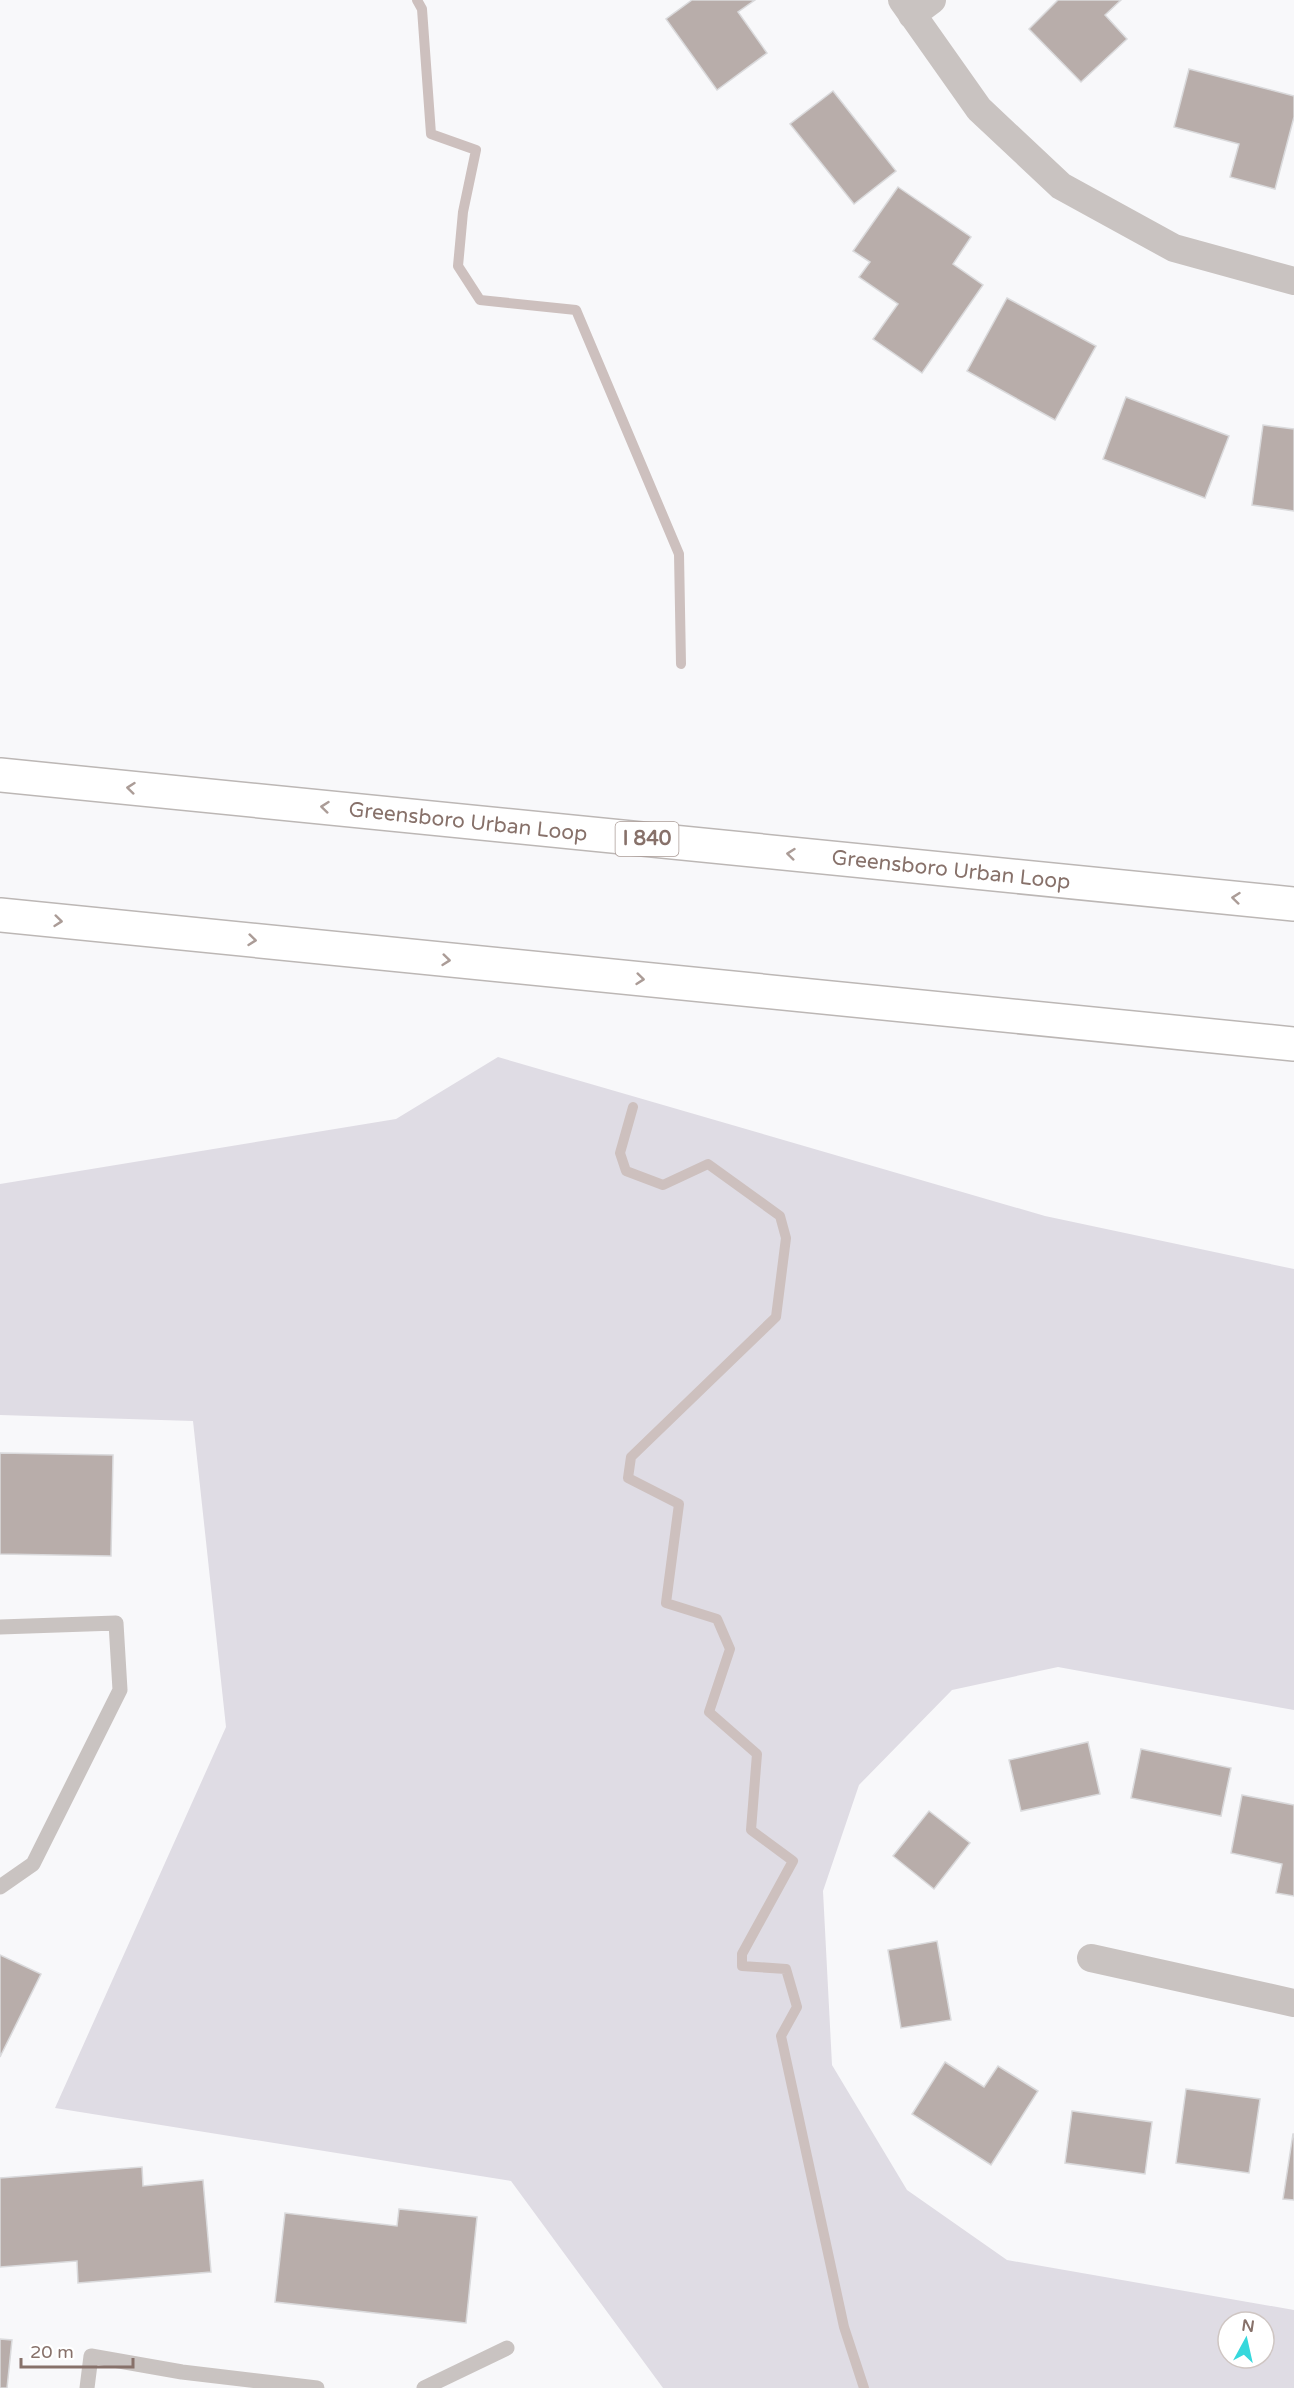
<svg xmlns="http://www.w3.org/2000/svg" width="1294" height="2388" font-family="'Varela Round',sans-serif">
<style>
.green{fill:#dfdce4;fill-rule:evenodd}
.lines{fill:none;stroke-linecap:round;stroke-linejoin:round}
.stream{stroke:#cdc0be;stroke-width:10}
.building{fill:#b8adaa;stroke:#dadadc;stroke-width:1.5}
.highway-casing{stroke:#bcb7b5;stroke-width:36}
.lane{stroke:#c9c3c1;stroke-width:15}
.street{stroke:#c9c3c1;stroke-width:28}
.highway{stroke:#fff;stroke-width:33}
.oneway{stroke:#ab9c97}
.labels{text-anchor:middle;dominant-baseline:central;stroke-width:6;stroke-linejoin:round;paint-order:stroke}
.shield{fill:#fff;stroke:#ab9c97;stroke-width:1.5}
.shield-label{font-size:20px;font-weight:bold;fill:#87716a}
.street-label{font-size:21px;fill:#87716a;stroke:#fff}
</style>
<rect width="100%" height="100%" fill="#f8f8fa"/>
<path class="green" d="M498,1057L1045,1216L1294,1269V1710L1058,1667L952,1690L859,1785L823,1891L832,2065L907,2190L1007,2260L1294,2310V2388H663L511,2181L55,2108L226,1727L193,1421L0,1415V1184L396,1119ZM1228,2322H1264V2358H1228Z"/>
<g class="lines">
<path class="stream" d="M417,0L422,9L431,134L476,150L463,212L458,266L480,300L576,310L679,554L681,664
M633,1107L620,1153L626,1171L663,1185L708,1164L780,1216L786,1238L776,1317L631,1457L628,1478L679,1504L666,1603L717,1619L730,1649L709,1712L757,1754L751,1830L793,1861L742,1954V1966L786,1969L797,2007L781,2036L844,2327L864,2388"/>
</g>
<path class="building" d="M692,0H755L738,12L767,53L717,90L666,19Z
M1058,0H1121L1105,15L1127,39L1081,82L1029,29Z
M1189,69L1294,96V117L1275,189L1230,177L1239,144L1174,127Z
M833,91L896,171L854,204L790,124Z
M898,187L971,237L953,264L983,285L922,373L873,339L898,304L859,277L870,262L853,251Z
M1007,298L1096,346L1055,420L967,371Z
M1126,397L1229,436L1205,498L1103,459Z
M1263,425L1294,429V511L1252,505Z
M0,1453L113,1455L111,1556L0,1554Z
M1088,1742L1100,1794L1021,1811L1009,1760Z
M1141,1749L1231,1768L1221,1816L1131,1798Z
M1242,1795L1294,1805V1896L1276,1893L1282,1864L1231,1853Z
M929,1811L970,1843L934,1889L893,1856Z
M937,1941L951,2020L901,2028L888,1950Z
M0,1955L41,1974L0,2057Z
M945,2062L984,2087L998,2066L1038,2091L991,2165L912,2114Z
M1186,2089L1260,2099L1249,2173L1176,2163Z
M1072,2111L1152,2122L1145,2174L1065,2163Z
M1293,2134H1294V2200L1283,2199Z
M142,2167L143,2186L203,2180L211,2272L78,2283L77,2261L0,2267V2178Z
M399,2209L477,2217L466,2323L275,2302L285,2213L397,2226Z
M0,2339L12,2340L7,2388H0Z"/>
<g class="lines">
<g class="highway-casing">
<path id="highway" d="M0,775L1294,904
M0,915L1294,1044"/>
</g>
<path class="lane" d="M0,1627L116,1623L120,1690L33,1864L0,1887
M87,2388L91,2356L182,2372L317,2388
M424,2388L507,2348"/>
<path class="street" d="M902,0L979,109L1061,186L1174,248L1294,281
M912,15L932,0
M1091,1958L1294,2003"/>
<use href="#highway" class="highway"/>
</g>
<defs><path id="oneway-chevron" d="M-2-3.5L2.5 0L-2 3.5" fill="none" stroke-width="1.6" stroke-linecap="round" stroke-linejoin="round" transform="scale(1.5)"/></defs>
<g class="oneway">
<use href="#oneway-chevron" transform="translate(131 788) rotate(-174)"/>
<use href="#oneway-chevron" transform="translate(325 807) rotate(-174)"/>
<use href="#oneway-chevron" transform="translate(791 854) rotate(-174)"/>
<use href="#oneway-chevron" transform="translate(1236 898) rotate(-174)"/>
<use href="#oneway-chevron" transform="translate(58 921) rotate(6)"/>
<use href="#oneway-chevron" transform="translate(252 940) rotate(6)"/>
<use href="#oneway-chevron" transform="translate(446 960) rotate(6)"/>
<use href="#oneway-chevron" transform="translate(640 979) rotate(6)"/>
</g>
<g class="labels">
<rect class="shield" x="615.5" y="822" width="63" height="34" rx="4.5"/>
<g class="shield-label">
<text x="647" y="839">I 840</text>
</g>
<g class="street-label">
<text transform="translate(468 822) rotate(6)">Greensboro Urban Loop</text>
<text transform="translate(951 870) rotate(6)">Greensboro Urban Loop</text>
</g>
</g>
<g transform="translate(1246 2340) rotate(8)"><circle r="28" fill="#ffffff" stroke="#cfc6c3" stroke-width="1.5"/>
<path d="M0-4.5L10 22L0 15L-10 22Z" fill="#36d8dc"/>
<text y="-9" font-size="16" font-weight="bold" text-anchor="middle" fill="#87716a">N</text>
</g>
<path d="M21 2358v9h112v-9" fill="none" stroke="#87716a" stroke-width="3"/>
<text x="30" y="2358" font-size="18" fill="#87716a" stroke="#ffffff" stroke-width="4.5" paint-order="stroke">20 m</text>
</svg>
